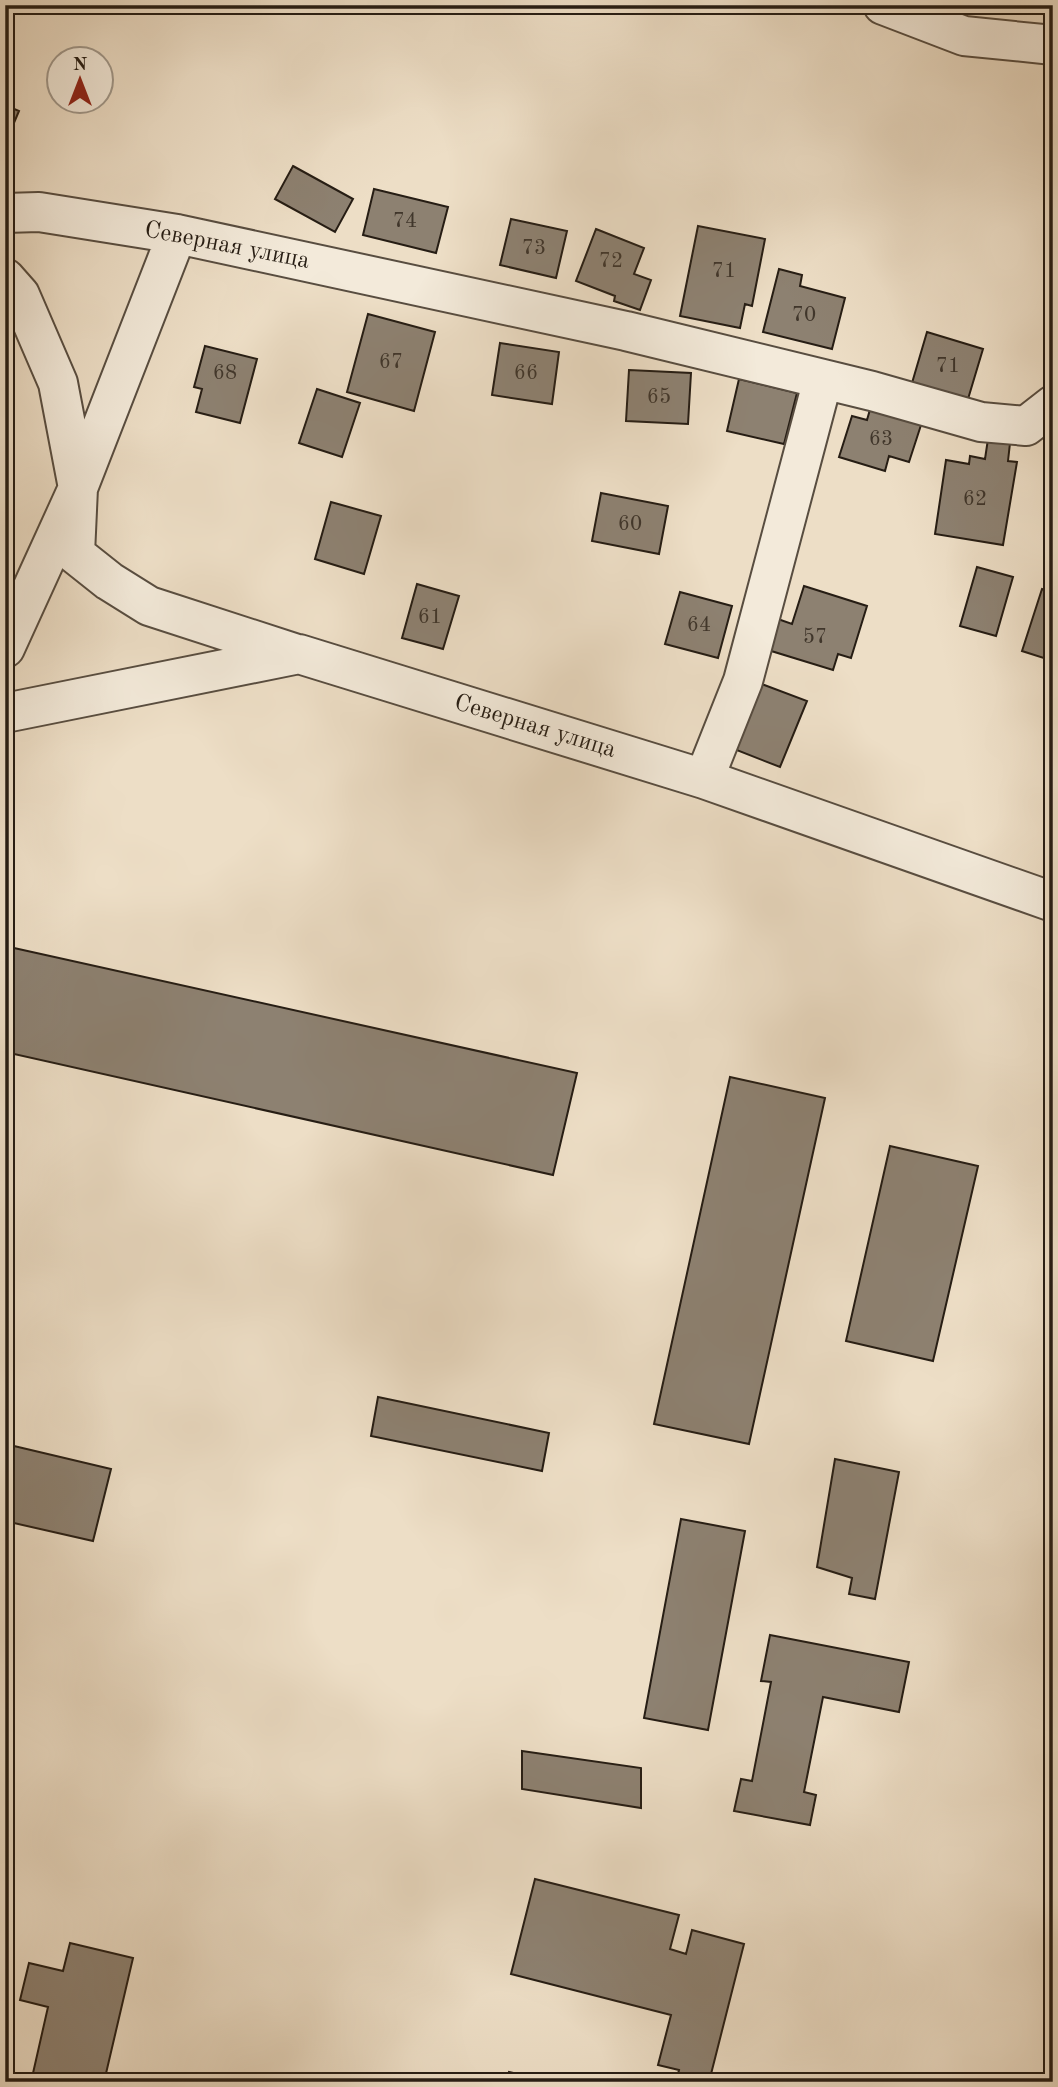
<svg xmlns="http://www.w3.org/2000/svg" width="1058" height="2087" font-family="'Old Standard TT',serif">
<style>
.building{fill:#8d8171;stroke:#261d14;stroke-width:2}
.lines{fill:none;stroke-linecap:round;stroke-linejoin:round}
.minor-casing{stroke:#584d40;stroke-width:42}
.minor{stroke:#f3eada;stroke-width:38}
.labels{text-anchor:middle;dominant-baseline:central;stroke-width:5;stroke-linejoin:round;paint-order:stroke}
.number-label{font-size:21px;fill:#40362b}
.street-label{font-size:24px;fill:#261d14;stroke:#f3eada}
</style>
<rect width="100%" height="100%" fill="#eddec6"/>
<filter id="stains"><feTurbulence type="fractalNoise" baseFrequency=".00286" numOctaves="4"/><feColorMatrix values="0 0 0 0 .2 0 0 0 0 .09 0 0 0 0 .02 0 0 0 .5 -.17"/></filter>
<radialGradient id="worn" r=".72"><stop offset=".6" stop-color="#630" stop-opacity="0"/><stop offset="1" stop-color="#630" stop-opacity=".3"/></radialGradient>
<path class="building" d="M5,105L19,111L5,144Z
M293,166L353,199L335,232L275,199Z
M374,189L448,207L436,253L363,235Z
M511,219L567,231L556,278L500,265Z
M698,226L765,239L752,306L745,304L740,328L680,316Z
M596,229L644,248L634,274L651,280L640,310L614,301L615,296L576,281Z
M779,269L802,275L800,286L845,298L832,349L763,332Z
M368,314L435,332L414,411L347,392Z
M927,332L983,349L968,399L912,383Z
M500,343L559,352L552,404L492,395Z
M205,346L257,359L240,423L196,412L202,389L194,387Z
M629,370L691,373L688,424L626,421Z
M739,379L797,393L784,444L727,431Z
M317,389L360,403L342,457L299,443Z
M871,406L922,422L909,462L889,456L885,471L839,457L852,416L867,420Z
M988,439L1010,443L1008,461L1017,462L1003,545L935,534L946,460L969,464L970,456L985,459Z
M601,493L668,506L659,554L592,541Z
M331,502L381,516L364,574L315,559Z
M977,567L1013,577L996,636L960,626Z
M417,584L459,596L443,649L402,638Z
M804,586L867,606L851,658L838,654L833,670L768,650L778,619L792,624Z
M1042,589L1053,593V661L1022,651Z
M680,592L732,606L718,658L665,644Z
M759,683L807,701L780,767L734,749Z
M5,946L577,1073L553,1175L5,1052Z
M730,1077L825,1098L749,1444L654,1424Z
M890,1146L978,1166L933,1361L846,1341Z
M378,1397L549,1433L542,1471L371,1436Z
M14,1446L111,1469L93,1541L5,1521V1484Z
M835,1459L899,1472L875,1599L849,1594L852,1578L817,1567Z
M681,1519L745,1531L708,1730L644,1718Z
M770,1635L909,1662L899,1712L823,1697L804,1792L816,1795L810,1825L734,1811L741,1779L752,1781L771,1682L761,1681Z
M522,1751L641,1768V1808L522,1789Z
M535,1879L679,1915L670,1949L686,1954L692,1930L744,1944L709,2082H676L679,2070L658,2065L671,2015L511,1974Z
M70,1943L133,1958L104,2082H31L48,2007L20,2000L29,1963L63,1971Z
M509,2072L553,2082H507Z"/>
<g class="lines">
<g class="minor-casing">
<path id="minor" d="M883,5L964,36L1053,45
M5,213L39,212L177,234L626,331L872,391L981,422L1026,426L1053,405
M177,234L78,488L75,554L109,581L149,606L297,654
M5,278L20,295L58,383L78,488L5,648
M5,713L299,654L704,779L1053,902
M704,779L743,681L823,379"/>
</g>
<use href="#minor" class="minor"/>
</g>
<g class="labels">
<g class="number-label">
<text x="405" y="221">74</text>
<text x="534" y="248">73</text>
<text x="611" y="261">72</text>
<text x="724" y="271">71</text>
<text x="804" y="315">70</text>
<text x="391" y="362">67</text>
<text x="948" y="366">71</text>
<text x="225" y="373">68</text>
<text x="526" y="373">66</text>
<text x="659" y="397">65</text>
<text x="881" y="439">63</text>
<text x="975" y="499">62</text>
<text x="630" y="524">60</text>
<text x="430" y="617">61</text>
<text x="699" y="625">64</text>
<text x="815" y="637">57</text>
</g>
<g class="street-label">
<text transform="translate(227 246) rotate(11)">Северная улица</text>
<text transform="translate(535 727) rotate(17)">Северная улица</text>
</g>
</g>
<rect width="1058" height="2087" fill="none" stroke="#eddec6" stroke-width="28"/>
<rect x="7" y="7" width="1044" height="2073" fill="none" stroke="#261d14" stroke-width="3.5"/>
<rect x="14" y="14" width="1030" height="2059" fill="none" stroke="#261d14" stroke-width="2"/>
<g transform="translate(80 80)"><circle r="33" fill="#f3eada" stroke="#a1988b" stroke-width="2"/>
<path d="M0-5L12 26L0 18L-12 26Z" fill="#8f2418"/>
<text y="-10" font-size="19" font-weight="bold" text-anchor="middle" fill="#261d14">N</text>
</g>
<rect width="100%" height="100%" filter="url(#stains)"/>
<rect width="100%" height="100%" fill="url(#worn)"/>
</svg>
